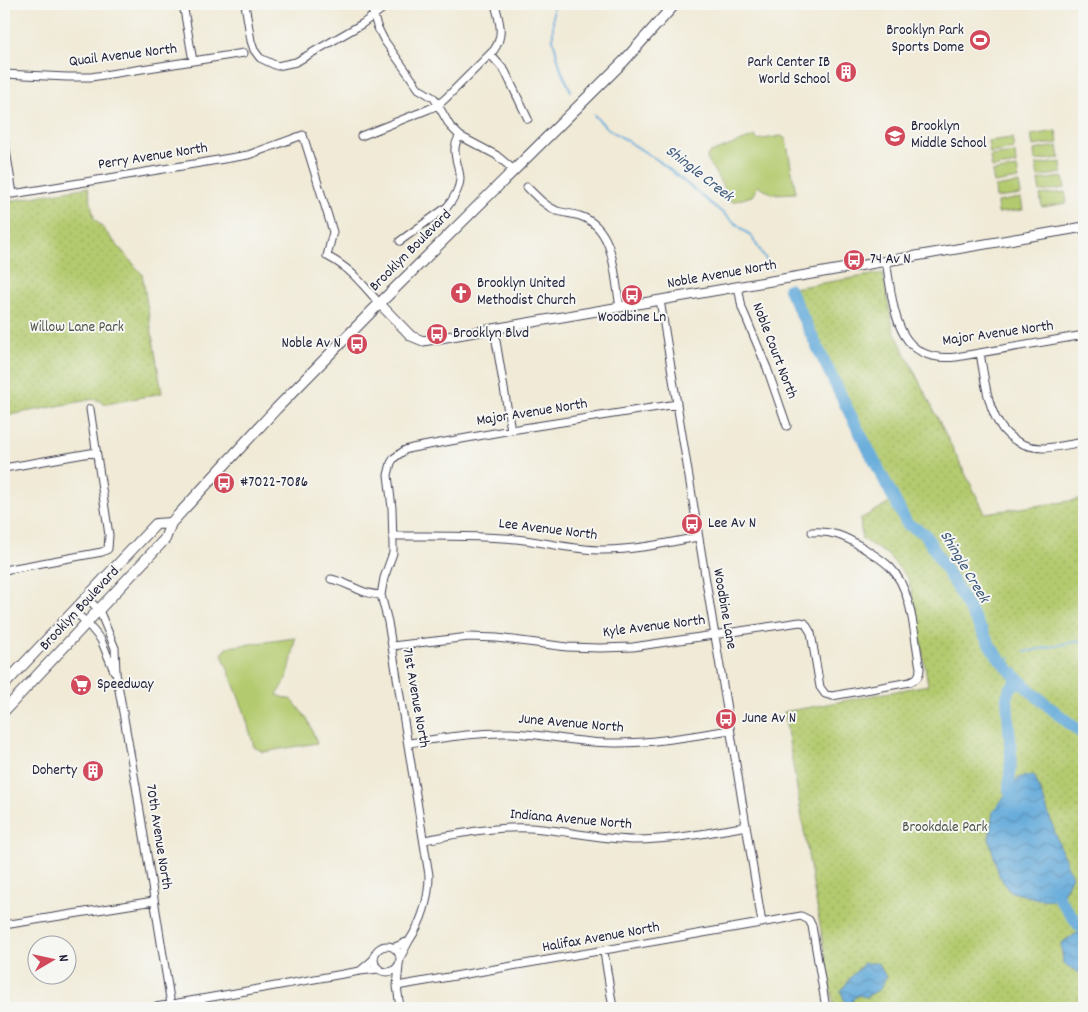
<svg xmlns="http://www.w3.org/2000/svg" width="1088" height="1012" font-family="Dekko,sans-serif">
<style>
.grass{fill:#b4ca6e;stroke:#6b7654}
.park{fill:url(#park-dots);stroke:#6b7654}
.water{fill:url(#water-waves);stroke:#43668a}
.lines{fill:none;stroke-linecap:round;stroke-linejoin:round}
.stream{stroke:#64aada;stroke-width:2}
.river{stroke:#64aada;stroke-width:12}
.minor-casing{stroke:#414052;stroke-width:9}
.tertiary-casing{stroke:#414052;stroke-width:11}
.secondary-casing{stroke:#414052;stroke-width:12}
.minor{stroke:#fff;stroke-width:7}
.tertiary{stroke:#fff;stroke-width:9}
.secondary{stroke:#fff;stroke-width:10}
.labels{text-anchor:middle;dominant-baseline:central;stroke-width:4;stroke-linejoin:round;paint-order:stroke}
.poi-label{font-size:15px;fill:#22223b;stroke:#f6f6f2;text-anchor:start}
.street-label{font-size:15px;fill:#22223b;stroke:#f6f6f2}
.park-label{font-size:15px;fill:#4e544a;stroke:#f6f6f2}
.water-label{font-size:16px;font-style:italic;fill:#3c587b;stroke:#f6f6f2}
</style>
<defs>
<pattern id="park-dots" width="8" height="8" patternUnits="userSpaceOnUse" patternTransform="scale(1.25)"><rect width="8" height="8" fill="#b4ca6e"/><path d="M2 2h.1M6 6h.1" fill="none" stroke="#9aad60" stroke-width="1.8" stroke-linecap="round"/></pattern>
<pattern id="water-waves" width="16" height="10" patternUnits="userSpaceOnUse" patternTransform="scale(1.25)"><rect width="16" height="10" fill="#64aada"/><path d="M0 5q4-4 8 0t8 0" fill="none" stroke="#528ab2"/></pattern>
</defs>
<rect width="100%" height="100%" fill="#f6f6f2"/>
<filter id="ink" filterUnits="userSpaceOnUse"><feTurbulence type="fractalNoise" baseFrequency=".02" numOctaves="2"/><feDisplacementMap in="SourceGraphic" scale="10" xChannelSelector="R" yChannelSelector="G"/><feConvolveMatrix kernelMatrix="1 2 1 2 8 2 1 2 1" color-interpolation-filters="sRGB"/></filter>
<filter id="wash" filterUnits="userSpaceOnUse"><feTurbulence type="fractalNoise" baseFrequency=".0096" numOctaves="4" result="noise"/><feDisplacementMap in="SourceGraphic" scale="20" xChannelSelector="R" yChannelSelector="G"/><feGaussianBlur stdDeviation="1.12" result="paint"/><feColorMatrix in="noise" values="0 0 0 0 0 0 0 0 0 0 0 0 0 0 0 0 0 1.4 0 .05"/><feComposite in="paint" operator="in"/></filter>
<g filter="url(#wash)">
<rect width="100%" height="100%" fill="#f0ead6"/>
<path class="grass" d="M1056,131L1058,143L1033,146L1031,135Z
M755,136L757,140L781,136L786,139L796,193L773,194L758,186L752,196L732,202L707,159L708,154Z
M1012,138L1014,149L990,153L988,141Z
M1058,146L1060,158L1035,161L1034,150Z
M1015,153L1016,164L992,168L990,156Z
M1061,162L1062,173L1038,177L1036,165Z
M1017,168L1019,179L994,183L992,172Z
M1063,177L1065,188L1040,192L1038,180Z
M1019,183L1021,195L996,198L995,187Z
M1065,192L1067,203L1042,207L1040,195Z
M1021,198L1023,210L998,213L997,202Z
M295,638C292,659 290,678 277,695L292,700L308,720L317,743L263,752L254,747L244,711L222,654L228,647Z"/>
<path class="park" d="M88,187L94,218L142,274L162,393L107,404L94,399L4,416V200H15Z
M883,273L893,329L985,513L1084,499V1008H834L784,712L928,685L915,605L908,578L888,555L862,539L860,519L893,501L787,289Z"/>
<path class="water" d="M1034,775C1048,808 1057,843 1072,876L1060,900L1038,899L1009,891L999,875L989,838L993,811L1020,777Z
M1084,929V976L1063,963L1061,943Z
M864,963H878L886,977L880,989L866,997L858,995L852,1000L855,1004L852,1008H847L841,991L851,977Z"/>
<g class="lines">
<path class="stream" d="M553,4V39L561,70L571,91
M594,115L607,128L659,161L751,236L772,269
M1025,652L1084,640
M1002,663L1010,658"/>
<path class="river" d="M789,289L846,406L907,524L925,534L993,650C1018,684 1052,709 1084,735
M1014,805L1009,789L1011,757L1007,697L1010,689L1018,680
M1053,886L1060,900L1084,932"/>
</g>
</g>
<g filter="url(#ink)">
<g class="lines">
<g class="minor-casing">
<path id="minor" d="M183,4L193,61
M245,4L251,41L254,50L260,58L277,66L296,62L362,24L389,4
M370,4L377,26L384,40L419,89L434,98L450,126L460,136L496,155L514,170
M490,54L505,71L528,119
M4,74L67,77H91L244,53
M361,136L429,109L438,105L446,98L494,50C505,34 499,21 495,4
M4,138L13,194
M527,187C536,196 545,206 557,211C565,213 573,214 580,216C616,228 614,276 620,307
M4,193L13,194L248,155L303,135L333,232L327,256C353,270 361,283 380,304
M400,241L447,207C453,200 460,188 460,178C459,163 449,150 460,136
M886,261C894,306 894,364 956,357L1084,335
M738,286L742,308L767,368L787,426
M660,300L762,923
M494,329L511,430
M980,353C987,392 990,446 1042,448C1056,448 1070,444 1084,442
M4,468L96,452
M393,536C434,536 475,535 516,539C545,542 574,550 603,550C635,550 667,543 698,537
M4,570L102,552L108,549L109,535L90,409
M331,579C350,583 360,594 381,595
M86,597L99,610L115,648L116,673L136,786L171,1005
M74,611L87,623L101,640L114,671
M392,646L469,637L497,638L567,647L600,648L633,647L800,622L805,623L811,633L820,687L825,694L832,696L910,682C917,679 920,676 920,668C914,637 913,590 890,567C882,559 871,553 862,547C846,537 831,530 812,532
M409,743C443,738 476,732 511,733C546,734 580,744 617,743C655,743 692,736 730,730
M424,840C459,834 494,826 530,828C565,830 598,839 633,840C671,840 709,833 746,826
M4,925L154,901
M409,941C423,920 429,900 429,875L388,622L381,595L384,578L393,553V545L392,508L388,475L391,463L394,458L405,450L412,448L511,430L677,404
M374 959a13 13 0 1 1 26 0a13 13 0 1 1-26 0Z
M395,947L409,941L401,956
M604,952L613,1008
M374,959L360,971L379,969
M399,966L397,986L400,1008
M397,986L801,916L809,920L812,926L826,1008
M150,1008L360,971"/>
</g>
<g class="tertiary-casing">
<path id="tertiary" d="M380,304L411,336L423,341L1084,227"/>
</g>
<g class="secondary-casing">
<path id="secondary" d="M4,685L156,524L171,523
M4,711L165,539L171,523L276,409L373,310L624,61L675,4"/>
</g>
<use href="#minor" class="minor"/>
<use href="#tertiary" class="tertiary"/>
<use href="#secondary" class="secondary"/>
</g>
</g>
<defs>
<g id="stadium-disc" transform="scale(1.125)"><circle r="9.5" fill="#d1495b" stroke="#f6f6f2"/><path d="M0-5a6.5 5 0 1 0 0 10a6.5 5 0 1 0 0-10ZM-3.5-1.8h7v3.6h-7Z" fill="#fff"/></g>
<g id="building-disc" transform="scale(1.125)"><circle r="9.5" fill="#d1495b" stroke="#f6f6f2"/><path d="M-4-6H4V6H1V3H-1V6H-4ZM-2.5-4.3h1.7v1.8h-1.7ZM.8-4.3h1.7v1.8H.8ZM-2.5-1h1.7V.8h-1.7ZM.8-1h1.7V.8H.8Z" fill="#fff"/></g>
<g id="school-disc" transform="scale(1.125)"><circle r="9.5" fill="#d1495b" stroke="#f6f6f2"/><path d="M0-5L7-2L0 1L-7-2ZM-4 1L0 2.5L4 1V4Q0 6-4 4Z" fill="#fff"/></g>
<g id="bus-disc" transform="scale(1.125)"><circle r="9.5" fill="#d1495b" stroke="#f6f6f2"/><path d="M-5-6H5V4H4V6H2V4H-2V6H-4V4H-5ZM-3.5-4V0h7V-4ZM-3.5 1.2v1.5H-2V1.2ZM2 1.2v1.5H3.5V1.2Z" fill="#fff"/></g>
<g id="church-disc" transform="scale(1.125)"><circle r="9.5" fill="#d1495b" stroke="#f6f6f2"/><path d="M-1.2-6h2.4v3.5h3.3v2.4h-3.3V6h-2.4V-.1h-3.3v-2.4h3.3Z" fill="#fff"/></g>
<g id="supermarket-disc" transform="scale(1.125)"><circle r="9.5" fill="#d1495b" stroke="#f6f6f2"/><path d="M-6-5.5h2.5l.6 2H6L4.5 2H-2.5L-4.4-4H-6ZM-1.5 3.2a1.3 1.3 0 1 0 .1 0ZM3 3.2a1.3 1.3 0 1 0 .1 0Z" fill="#fff"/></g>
</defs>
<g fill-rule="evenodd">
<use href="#stadium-disc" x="980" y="40"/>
<use href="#building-disc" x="846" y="72"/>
<use href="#school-disc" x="895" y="136"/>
<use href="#bus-disc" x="854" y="260"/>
<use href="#church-disc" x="461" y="293"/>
<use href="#bus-disc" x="632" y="295"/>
<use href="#bus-disc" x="437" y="334"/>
<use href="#bus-disc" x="357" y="344"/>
<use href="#bus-disc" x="224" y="483"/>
<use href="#bus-disc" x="692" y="524"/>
<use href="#supermarket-disc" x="81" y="685"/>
<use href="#bus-disc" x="726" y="719"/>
<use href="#building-disc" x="93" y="771"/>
</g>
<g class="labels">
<g class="poi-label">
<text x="964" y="31" text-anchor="end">Brooklyn Park<tspan x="964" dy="17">Sports Dome</tspan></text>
<text x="830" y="63" text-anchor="end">Park Center IB<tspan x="830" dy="17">World School</tspan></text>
<text x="911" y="127">Brooklyn<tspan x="911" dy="17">Middle School</tspan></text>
<text x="870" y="260">74 Av N</text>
<text x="477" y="284">Brooklyn United<tspan x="477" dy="17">Methodist Church</tspan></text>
<text x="632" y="318" text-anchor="middle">Woodbine Ln</text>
<text x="453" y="334">Brooklyn Blvd</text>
<text x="341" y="344" text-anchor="end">Noble Av N</text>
<text x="240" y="483">#7022-7086</text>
<text x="708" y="524">Lee Av N</text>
<text x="97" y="685">Speedway</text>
<text x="742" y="719">June Av N</text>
<text x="77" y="771" text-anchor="end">Doherty</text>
</g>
<g class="street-label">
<text transform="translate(123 56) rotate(-7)">Quail Avenue North</text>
<text transform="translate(153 157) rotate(-9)">Perry Avenue North</text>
<text transform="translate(411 251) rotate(-45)">Brooklyn Boulevard</text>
<text transform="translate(722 275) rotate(-10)">Noble Avenue North</text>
<text transform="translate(998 334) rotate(-8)">Major Avenue North</text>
<text transform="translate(774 351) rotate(69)">Noble Court North</text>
<text transform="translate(532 413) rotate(-9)">Major Avenue North</text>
<text transform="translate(548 530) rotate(7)">Lee Avenue North</text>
<text transform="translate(80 609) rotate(-47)">Brooklyn Boulevard</text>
<text transform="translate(724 609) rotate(80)">Woodbine Lane</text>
<text transform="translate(654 627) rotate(-7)">Kyle Avenue North</text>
<text transform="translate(415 698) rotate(80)">71st Avenue North</text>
<text transform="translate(571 724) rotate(5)">June Avenue North</text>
<text transform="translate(571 820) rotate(5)">Indiana Avenue North</text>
<text transform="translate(158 837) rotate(81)">70th Avenue North</text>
<text transform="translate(601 938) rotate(-10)">Halifax Avenue North</text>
</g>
<g class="park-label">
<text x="77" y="328">Willow Lane Park</text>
<text x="945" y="828">Brookdale Park</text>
</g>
<g class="water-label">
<text transform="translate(699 174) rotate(38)">Shingle Creek</text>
<text transform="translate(964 567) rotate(59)">Shingle Creek</text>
</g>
</g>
<rect width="1088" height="1012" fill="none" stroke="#f6f6f2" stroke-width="20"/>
<g transform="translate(52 960) rotate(81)"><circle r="24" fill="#f6f6f2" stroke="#a1a1a9"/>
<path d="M0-4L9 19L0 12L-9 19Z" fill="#d1495b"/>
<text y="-8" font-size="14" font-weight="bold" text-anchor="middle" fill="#22223b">N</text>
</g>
</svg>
